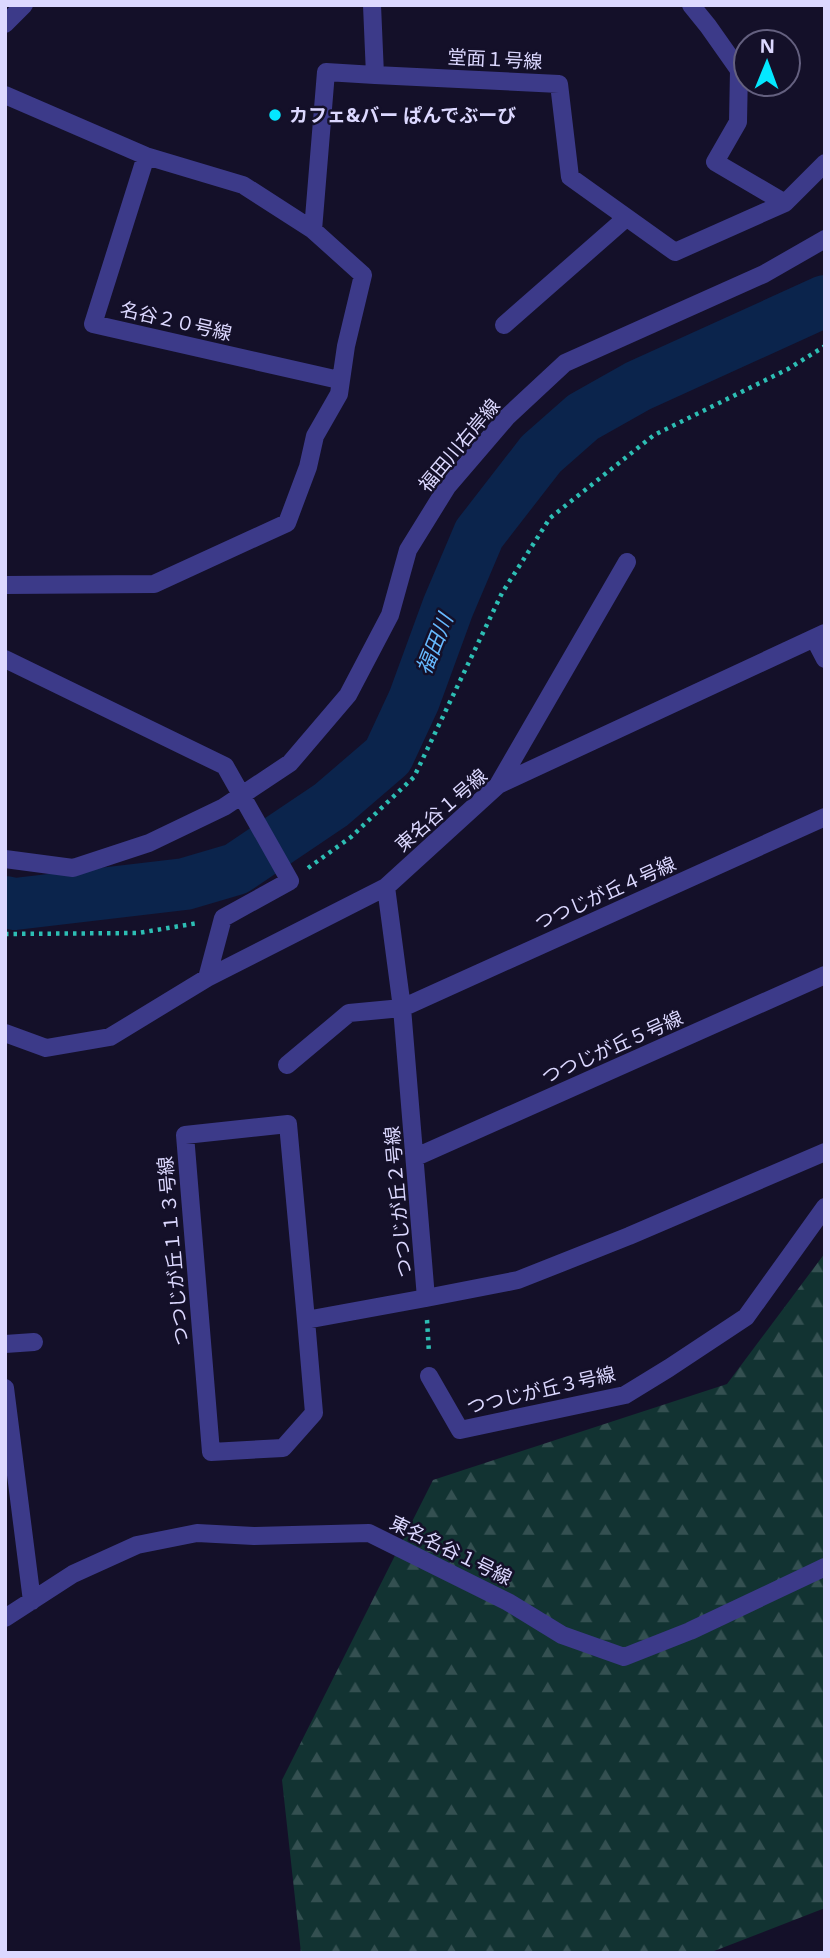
<svg xmlns="http://www.w3.org/2000/svg" width="830" height="1958" font-family="'Open Sans','Noto Sans JP',sans-serif">
<style>
.forest{fill:url(#forest-firs)}
.lines{fill:none;stroke-linecap:round;stroke-linejoin:round}
.river{stroke:#0b244c;stroke-width:52}
.path{stroke:#2dbeb4;stroke-width:4.5;stroke-dasharray:3.5 5;stroke-linecap:butt}
.minor{stroke:#3c3a89;stroke-width:18}
.poi-dot{fill:#04e8ff;stroke:#141029;stroke-width:2.5}
.labels{text-anchor:middle;dominant-baseline:central;stroke-width:5;stroke-linejoin:round;paint-order:stroke}
.street-label{font-size:19px;fill:#dcd8ff;stroke:#141029}
.poi-label{font-size:19px;font-weight:bold;fill:#dcd8ff;stroke:#141029;text-anchor:start}
.water-label{font-size:21px;font-style:italic;fill:#66b9ff;stroke:#141029}
</style>
<defs>
<pattern id="forest-firs" width="22" height="20" patternUnits="userSpaceOnUse" patternTransform="scale(1.75)"><rect width="22" height="20" fill="#123332"/><path d="M5 1l3.5 6h-7zM16 11l3.5 6h-7z" fill="#345051"/></pattern>
</defs>
<rect width="100%" height="100%" fill="#141029"/>
<path class="forest" d="M825,1253V1908L709,1953H301L282,1780L433,1480L727,1384Z"/>
<g class="lines">
<path class="river" d="M5,902L15,904L185,884L236,869L331,805L388,756L414,700L448,607L479,534L541,454L583,417L638,386L825,301"/>
<path class="path" d="M308,868L351,837L414,777L502,593L550,518L654,435L788,369L825,346
M5,934L138,933L198,923
M427,1320L429,1353"/>
<path class="minor" d="M691,5L708,26L739,70L738,122L715,162L785,203
M5,24L24,5
M375,75L559,84L570,177L675,252L785,203L825,163
M5,95L146,156L243,185L313,230L363,275L346,346L339,394L315,436L308,467L287,523L154,584L5,585
M146,156L93,324L339,380
M313,230L326,72L375,75L372,5
M504,325L626,218
M814,638L825,659
M5,659L225,766L290,881L223,918L207,978
M498,785L627,562
M5,859L73,868L149,843L224,807L290,763L348,695L390,615L408,550L447,487L507,417L565,363L764,274L825,239
M386,887L402,1008L426,1298L518,1280L629,1236L825,1152
M5,1033L46,1048L110,1037L207,978L386,887L498,785L825,633
M287,1065L349,1013L402,1008L825,817
M416,1157L825,975
M306,1320L288,1124L185,1135L211,1452L283,1448L314,1413L306,1320L426,1298
M5,1344L34,1342
M429,1376L460,1430L625,1395L669,1368L746,1317L825,1207
M5,1388L32,1601
M5,1618L73,1574L137,1545L197,1533L254,1536L369,1533L508,1602L562,1635L624,1657L690,1631L825,1567"/>
</g>
<circle class="poi-dot" cx="275" cy="115" r="7"/>
<g class="labels">
<g class="street-label">
<text transform="translate(495 59) rotate(3)">堂面１号線</text>
<text transform="translate(176 321) rotate(13)">名谷２０号線</text>
<text transform="translate(459 445) rotate(-50)">福田川右岸線</text>
<text transform="translate(441 810) rotate(-41)">東名谷１号線</text>
<text transform="translate(605 893) rotate(-24)">つつじが丘４号線</text>
<text transform="translate(612 1047) rotate(-24)">つつじが丘５号線</text>
<text transform="translate(398 1202) rotate(-95)">つつじが丘２号線</text>
<text transform="translate(173 1251) rotate(-95)">つつじが丘１１３号線</text>
<text transform="translate(541 1390) rotate(-13)">つつじが丘３号線</text>
<text transform="translate(451 1550) rotate(26)">東名名谷１号線</text>
</g>
<g class="poi-label">
<text x="289" y="115">カフェ&amp;バー ぱんでぶーび</text>
</g>
<g class="water-label">
<text transform="translate(434 644) rotate(-68)">福田川</text>
</g>
</g>
<rect width="830" height="1958" fill="none" stroke="#dcd8ff" stroke-width="14"/>
<g transform="translate(767 63) rotate(1)"><circle r="33" fill="#141029" stroke="#64607f" stroke-width="2"/>
<path d="M0-5L12 26L0 18L-12 26Z" fill="#04e8ff"/>
<text y="-10" font-size="19" font-weight="bold" text-anchor="middle" fill="#dcd8ff">N</text>
</g>
</svg>
